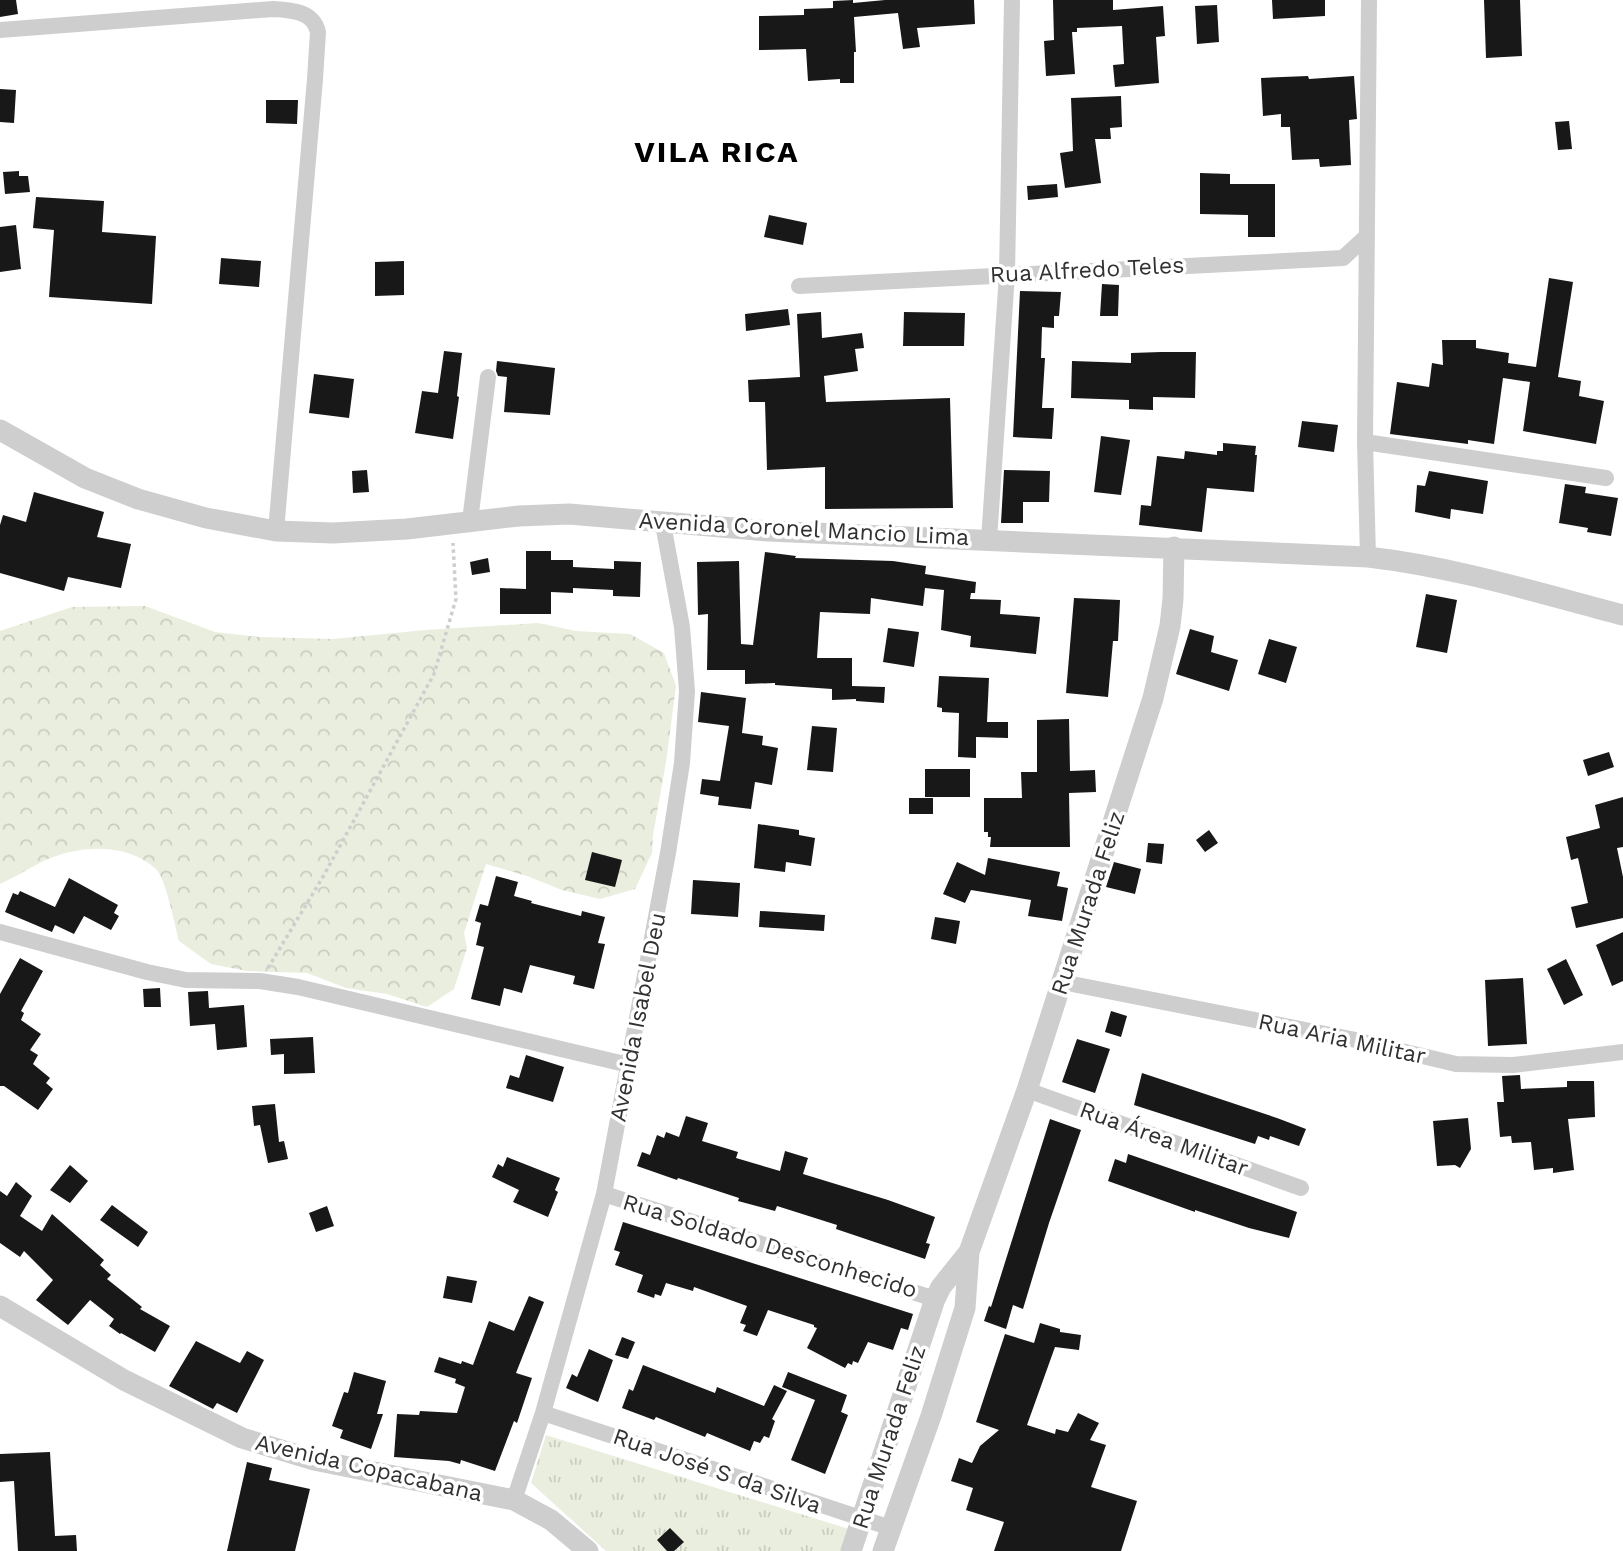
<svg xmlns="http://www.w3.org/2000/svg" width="1623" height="1551" font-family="'Work Sans',sans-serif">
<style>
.grass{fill:url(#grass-tufts)}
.forest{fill:url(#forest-crowns)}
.building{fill:#181818}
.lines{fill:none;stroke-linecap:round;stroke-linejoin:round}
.path{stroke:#cecece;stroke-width:3.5;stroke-dasharray:3.5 3.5;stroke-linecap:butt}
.minor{stroke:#cecece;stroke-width:16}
.tertiary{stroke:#cecece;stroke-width:21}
.labels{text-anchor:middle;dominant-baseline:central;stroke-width:7;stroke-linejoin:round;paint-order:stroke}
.street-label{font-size:23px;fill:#313131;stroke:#fff}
.district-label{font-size:30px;font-weight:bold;letter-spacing:2px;fill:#000;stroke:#fff}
</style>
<defs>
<pattern id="grass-tufts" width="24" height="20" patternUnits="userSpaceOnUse" patternTransform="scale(1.75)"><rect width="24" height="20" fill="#e9eede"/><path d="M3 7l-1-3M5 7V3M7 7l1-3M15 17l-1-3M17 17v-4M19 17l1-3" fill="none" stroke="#c8cdbf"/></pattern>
<pattern id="forest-crowns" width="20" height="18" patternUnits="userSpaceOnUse" patternTransform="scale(1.75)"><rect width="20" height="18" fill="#e9eede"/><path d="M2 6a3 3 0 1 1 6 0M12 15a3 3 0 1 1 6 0" fill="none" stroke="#c8cdbf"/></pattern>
</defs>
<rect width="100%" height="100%" fill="#fff"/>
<path class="grass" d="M546,1435L849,1529L842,1551H606L531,1483Z"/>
<path class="forest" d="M145,606L215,632L259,637L333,639L426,630L538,623L576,631L630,634L664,653L676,686L666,762L653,835L652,853L635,889L600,899L562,890L527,876L486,864L464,933L467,948L454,989L427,1007L387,994L346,988L307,973L247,971L211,964L179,941C175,926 166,879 156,869C129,844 86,845 53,857C35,864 18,876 0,884V631L72,607Z"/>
<path class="building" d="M0,0H16L18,14L0,17Z
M853,0V3L885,0H974L975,24L917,28L920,47L903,49L898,13L854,17L856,52H854V83H840V79L808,81L806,49L759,50V16L804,15V9L833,8V1Z
M1053,0H1113V10L1163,6L1165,36L1156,37L1159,83L1115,87L1113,65L1124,64L1122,26L1077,28V32H1072L1075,74L1046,76L1044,41L1054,40Z
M1272,0H1325V16L1273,19Z
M1484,0H1520L1522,56L1486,58Z
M1217,5L1219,42L1197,44L1195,6Z
M1308,76L1309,79L1354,76L1357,119L1349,120L1351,165L1320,167L1319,159L1292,160L1290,127H1281V114L1263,116L1261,78Z
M0,89L16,90L14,123L0,122Z
M1121,96L1122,127L1110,128L1111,139H1095L1101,183L1065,188L1060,153L1073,151L1071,98Z
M266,100H298L297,124L266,123Z
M1569,121L1572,149L1558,150L1555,122Z
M19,171V176H28L30,192L5,194L3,172Z
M1200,173L1230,174V184H1275V237H1248V215L1200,214Z
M1057,184L1058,197L1028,200L1027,186Z
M36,197L104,201L102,232L156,236L152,304L49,297L54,230L33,228Z
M769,215L807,223L803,245L764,237Z
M16,225L21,269L0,272V227Z
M221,258L261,261L259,287L219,284Z
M404,261V295L375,296V262Z
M1549,278L1573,282L1558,377L1581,381L1579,396L1604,401L1596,444L1523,431L1530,382L1503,378L1494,444L1468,440V444L1390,434L1397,382L1429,387L1432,363L1443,365L1442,340H1476V348L1509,353L1508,363L1536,367Z
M1102,284L1119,285L1118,316H1100Z
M1020,291L1061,292L1059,316H1054V328L1042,327L1041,358H1045L1042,408H1054L1052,439L1013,437Z
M788,309L790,325L746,331L745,314Z
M821,312L822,338L862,333L864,348L855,349L858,371L824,376L826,402L950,398L953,508L825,509V467L767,470L765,402H749L748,380L800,377L797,314Z
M904,312L965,313L964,346H903Z
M444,351L462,353L457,396L459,397L453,439L415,433L422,391L438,393Z
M1161,352H1196L1195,398L1153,397V410L1129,409V400L1071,398L1072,361L1131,363V353Z
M497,361L555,368L550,415L504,412L507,377L498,376L496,371Z
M314,374L354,379L349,418L309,413Z
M1302,421L1338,425L1334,452L1298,447Z
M1101,436L1130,440L1121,495L1094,492Z
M1223,443L1256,446L1255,455H1257L1254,492L1207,488L1202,532L1139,525L1141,505L1151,506L1157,456L1184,459L1185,451L1217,455V451H1223Z
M367,470L369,492L353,493L352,471Z
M1004,470L1050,471L1049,502H1023V523H1001Z
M1429,471L1488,481L1483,514L1451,509L1450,519L1415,512L1417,485L1425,486Z
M1565,484L1586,487L1585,493L1618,498L1611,536L1587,532L1588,528L1559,523Z
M34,492L104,512L97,537L131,544L121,588L68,577L64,591L0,573V525L3,515L26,522Z
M526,551H551V560H573V567L614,569V561L641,562L640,597L613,596V590L573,588V593L551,592V614H500V588L526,589Z
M765,552L796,556L795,558L893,561L926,566L925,574L976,582L975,593H971L970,599L1001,600L1000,614L1040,617L1036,654L970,647L971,636L941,630L944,590L925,588L923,606L871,598L870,614L820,612L817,658H852V686L885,687L884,703L856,701V699L832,700V689L775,685V683L745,684V670H707L708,614L698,615L697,562L739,561L741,644L753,645Z
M488,558L490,572L472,575L470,562Z
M1426,594L1457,600L1447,653L1416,647Z
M1074,598L1120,600L1118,641H1113L1108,697L1066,693Z
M888,628L919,632L914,667L883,662Z
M1190,629L1214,636L1211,652L1238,660L1229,691L1176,674Z
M1269,639L1297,647L1286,683L1258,674Z
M939,676L989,678L987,722H1008V738L976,737V758L958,757L959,713L942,712V708L937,707Z
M701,692L746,698L742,733L763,736L762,745L778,748L772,785L755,782L751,809L718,805L719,797L700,794L702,779L720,781L729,726L698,722Z
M1069,719L1070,771L1095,770L1096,792L1069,793L1070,847H990L991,837H988V832H984V798H1022L1021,772H1037V720Z
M812,726L837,728L833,772L807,770Z
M1609,752L1614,767L1588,776L1583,760Z
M925,769H970V797H925Z
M1623,797V847L1617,848L1623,877V918L1576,928L1571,907L1588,903L1578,858L1571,860L1566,837L1600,828L1595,805Z
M909,798H933V814H909Z
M758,824L799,830V835L815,838L811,866L786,862L785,872L754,868Z
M1209,830L1218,843L1205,852L1196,840Z
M1148,843L1164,844L1162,864L1146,862Z
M592,852L622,860L615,887L585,880Z
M988,858L1060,872L1057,886L1068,888L1062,921L1028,916L1031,900L971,890L965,903L943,894L957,862L985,875Z
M1114,862L1141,869L1135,894L1106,887Z
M496,876L518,882L514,896L532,901L531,903L581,916L582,911L605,917L598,943L605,944L594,989L573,984L575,976L530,965L522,993L504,988L500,1006L471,999L484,947L476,945L481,923L475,921L480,904L488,906Z
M69,878L118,905L114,913L119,916L111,930L84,916L74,934L55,925L52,932L5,912L13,893L18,895L20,891L55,907Z
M693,880L740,883L738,917L691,914Z
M760,911L825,915L824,931L759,927Z
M935,917L960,921L956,944L931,939Z
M1623,932V981L1612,986L1596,945Z
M20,958L43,971L21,1011L24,1013L21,1020L41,1034L30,1050L38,1055L33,1064L50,1078L46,1083L53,1089L38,1110L4,1086H0V994Z
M1566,959L1583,995L1564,1005L1547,969Z
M1523,978L1527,1044L1488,1046L1485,980Z
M160,988L161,1007H144L143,989Z
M208,991L209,1008L244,1005L247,1047L217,1050L215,1024L190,1026L188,992Z
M1111,1011L1127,1016L1121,1037L1105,1032Z
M313,1037L315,1073L284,1074V1054L271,1055L270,1039Z
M1077,1039L1110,1049L1095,1093L1062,1082Z
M526,1055L564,1067L553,1102L506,1088L510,1075L519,1078Z
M1142,1073L1277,1118L1306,1129L1299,1146L1270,1136L1269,1140L1258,1136L1255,1144L1134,1105Z
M1520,1075L1521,1089L1567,1087V1081H1594L1595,1117L1568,1119L1574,1170L1553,1173V1168L1534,1170L1531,1142L1512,1143L1511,1136L1500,1137L1497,1102H1504L1502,1076Z
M275,1104L279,1142L284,1141L288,1159L268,1163L260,1125L254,1126L252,1106Z
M686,1116L708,1123L702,1141L738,1152L736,1158L780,1171L785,1151L808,1158L803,1174L888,1200L935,1217L926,1243L930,1244L925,1259L836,1229L837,1225L777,1206L775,1211L738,1201L739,1198L678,1178L677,1180L637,1166L642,1152L650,1155L657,1135L664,1138L666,1132L679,1137Z
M1468,1118L1471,1149L1460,1168L1455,1165L1437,1166L1433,1121Z
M1050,1119L1081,1130L1049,1223L1023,1309L1013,1305L1006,1329L984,1321L989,1306L991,1307Z
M1128,1154L1297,1212L1289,1238L1249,1228L1195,1210V1212L1108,1181L1115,1159L1126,1163Z
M507,1157L560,1178L555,1190L558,1192L548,1217L513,1202L519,1190L492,1177L498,1164L503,1167Z
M70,1165L88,1181L70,1203L50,1190Z
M16,1182L32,1196L20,1216L42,1231L52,1214L104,1260L100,1265L111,1275L107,1279L142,1307L140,1309L170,1326L155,1352L121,1333L120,1334L109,1326L114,1319L90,1300L68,1325L36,1300L53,1280L24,1251L20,1257L0,1243V1191L7,1196Z
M112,1205L148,1232L138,1247L100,1220Z
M327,1206L334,1226L316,1232L309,1213Z
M623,1222L913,1314L908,1330L901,1328L893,1350L868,1342L858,1363L853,1361L852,1365L848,1363L845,1368L807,1348L817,1328L814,1327V1325L768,1310L757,1336L743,1331L746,1325L740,1323L747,1306L694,1287L693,1291L666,1283L661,1296L655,1294L654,1298L637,1292L643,1275L615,1265L620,1252L614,1250Z
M447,1276L477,1281L472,1303L443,1298Z
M529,1296L544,1302L516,1373L532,1378L517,1423L514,1421L495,1471L461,1460L460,1464L449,1461L394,1457L397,1414L419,1415L420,1411L457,1413L465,1387L455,1383L456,1379L434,1372L439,1357L461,1364L462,1361L473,1365L489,1321L514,1331Z
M1040,1323L1060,1329V1332L1081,1335L1079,1350L1055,1347L1027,1425L1055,1434L1056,1429L1068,1432L1078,1413L1099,1423L1090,1440L1106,1445L1091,1487L1137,1501L1121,1551H994L1004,1522L966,1510L973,1488L951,1481L959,1458L972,1463L980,1446L999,1430L976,1422L1005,1334L1034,1343Z
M622,1337L635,1342L628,1359L615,1355Z
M196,1341L240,1363L247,1351L264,1360L237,1413L217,1403L213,1409L169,1386Z
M589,1349L613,1360L598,1402L566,1388L572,1374L577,1377Z
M643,1365L715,1393L717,1387L764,1406L774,1385L787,1391L772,1419L775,1421L769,1438L764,1436L760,1443L754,1441L750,1451L707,1433L705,1437L656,1417L654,1420L622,1408L629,1389L633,1391Z
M354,1372L386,1381L377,1414H383L371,1449L340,1438L343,1430L332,1426L344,1392L348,1393Z
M788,1372L847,1395L841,1412L848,1415L825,1474L791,1460L815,1400L782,1387Z
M50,1452L55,1536L76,1535L77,1551H18L14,1481L0,1482V1454Z
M247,1462L272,1468L269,1480L310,1489L295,1551H227Z
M670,1528L684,1542L674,1551H667L657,1540Z"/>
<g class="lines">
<path class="path" d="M268,968L324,875L434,674L456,599L453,543"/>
<path class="minor" d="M0,30L273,9C291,10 313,11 318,32L315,79L276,531
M799,286L1343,258L1367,236
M1365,442L1606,478
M470,521L488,377
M989,540L1007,274L1012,0
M1368,557L1365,442L1369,0
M0,932L147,972L186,980L260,981L298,987L629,1065
M1062,982L1351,1039L1456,1064L1513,1065L1623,1052
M1027,1090L1301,1188
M604,1194L935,1299
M543,1413L891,1528
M514,1500L543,1413L604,1194L668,853L682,763L687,691L682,627L663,524"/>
<path class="tertiary" d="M0,430L85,478L138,499L206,518L276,531L333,533L407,529L519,516L569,514L768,531L1368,557C1455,567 1539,593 1623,615
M0,1306L124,1380L242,1438L314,1460L514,1500L551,1520L588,1551
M851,1551L935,1299L941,1287L969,1252
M883,1551L931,1416L965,1308L969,1252L1027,1090L1153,698L1170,626L1173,599L1174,547"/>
</g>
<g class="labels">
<g class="street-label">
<text transform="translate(1087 270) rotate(-3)">Rua Alfredo Teles</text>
<text transform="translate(804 529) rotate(3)">Avenida Coronel Mancio Lima</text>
<text transform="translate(1088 903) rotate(-72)">Rua Murada Feliz</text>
<text transform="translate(638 1017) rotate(-79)">Avenida Isabel Deu</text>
<text transform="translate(1342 1039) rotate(12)">Rua Aria Militar</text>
<text transform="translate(1164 1139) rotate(20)">Rua Área Militar</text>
<text transform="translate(770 1246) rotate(17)">Rua Soldado Desconhecido</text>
<text transform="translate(889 1437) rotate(-72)">Rua Murada Feliz</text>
<text transform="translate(369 1468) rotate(13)">Avenida Copacabana</text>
<text transform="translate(717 1471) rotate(19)">Rua José S da Silva</text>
</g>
<g class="district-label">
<text x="717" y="151">VILA RICA</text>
</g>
</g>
</svg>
